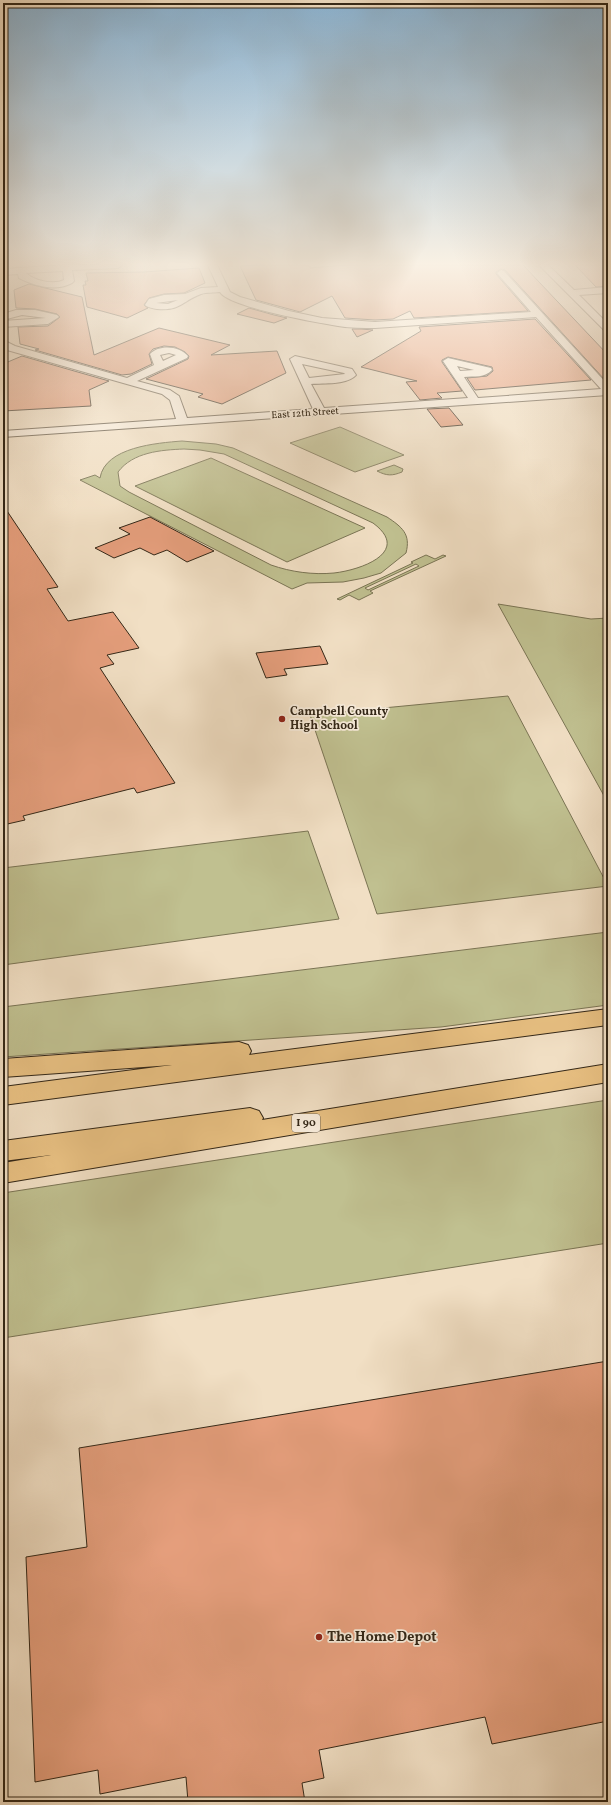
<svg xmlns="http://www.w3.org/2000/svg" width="611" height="1805" font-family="Vollkorn,serif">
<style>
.green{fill:#c0c090;stroke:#7a7454;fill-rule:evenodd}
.building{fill:#e69f7d;stroke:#332717}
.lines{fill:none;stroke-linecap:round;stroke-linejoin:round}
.minor-casing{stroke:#625542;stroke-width:2}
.motorway-casing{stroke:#332717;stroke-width:2}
.minor{fill:#f6ead9;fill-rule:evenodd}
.motorway{fill:#e8c082;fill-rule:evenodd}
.poi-dot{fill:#8f2418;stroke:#f6ead9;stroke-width:1.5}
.labels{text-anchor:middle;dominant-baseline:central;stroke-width:3.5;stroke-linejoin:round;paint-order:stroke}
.far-street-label{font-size:10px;fill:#332717;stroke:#f6ead9}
.shield{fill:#f6ead9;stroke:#6e6251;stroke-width:1}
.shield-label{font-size:11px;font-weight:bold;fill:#332717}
.poi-label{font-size:12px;font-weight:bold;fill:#332717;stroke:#f6ead9;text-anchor:start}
.near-poi-label{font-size:14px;font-weight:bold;fill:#332717;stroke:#f6ead9;text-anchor:start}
</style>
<rect width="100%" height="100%" fill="#f1dfc4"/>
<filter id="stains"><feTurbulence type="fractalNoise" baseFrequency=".005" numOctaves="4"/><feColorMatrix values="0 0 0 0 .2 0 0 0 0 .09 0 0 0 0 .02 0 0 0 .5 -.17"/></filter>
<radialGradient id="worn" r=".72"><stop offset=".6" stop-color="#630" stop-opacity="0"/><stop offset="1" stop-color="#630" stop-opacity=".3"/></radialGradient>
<path class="green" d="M340,427L404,455L355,472L290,443Z
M182,441L216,444L233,448L387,517C402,527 411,534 406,553L381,573L364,578L343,582L307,583L292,589L80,480L95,475L100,478C105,447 157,443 182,441ZM184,449L200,450L224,454L373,523C412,552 361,570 334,573C313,575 291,572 271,565L129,492L120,486L118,472C133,452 161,450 184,449Z
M211,458L365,528L287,562L135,486Z
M394,465L403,469L402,472C392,476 387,476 377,471Z
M426,555L435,559L443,555L446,556L370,591L373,593L359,600L349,595L340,600L337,599L413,563L411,562ZM416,564L419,566L368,590L365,588Z
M498,604L591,619L608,618V803Z
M508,696L608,886L377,914L310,715Z
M308,831L339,919L3,965V868Z
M608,932V1005L441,1027L3,1057V1007Z
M608,1100V1243L3,1338V1193Z"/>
<path class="building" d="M257,265H308L310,268L345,265H523L608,355V379H604L505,270L501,269L496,272V274L528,311L414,318L410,311L393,319L375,320L345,318L332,296L300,312L256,300L240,266Z
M575,265H608V286L596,287Z
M199,268L205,283L184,293L164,294L149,298L144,305L148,308L127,318L87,307L83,285H86L85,281H88L86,273L144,272Z
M29,284L82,297L94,355L159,328L230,345L211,355L277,351L286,373L222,404L198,397L203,394L146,379L188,359L189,356L185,352L175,347L164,346L153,349L149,354L152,364L131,374L122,375L35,350L39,349L20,344L18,327L48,326L60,317L57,314L35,309L16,308L14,290Z
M249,308L274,315L287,318L274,323L237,314Z
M535,319L591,380L475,390L467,378L487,376L493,371L492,367L448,357L442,360V362L462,391L437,393L442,398L420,400L406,382L417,381L361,367L421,331L419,327Z
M352,329H361L373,330L357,337Z
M22,356L109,381L89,390L91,406L3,411V364Z
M449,408L463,425L441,427L427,409Z
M3,505L58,587L47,589L68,621L113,612L139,648L107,655L114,664L100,668L175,783L137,793L134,788L23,816L25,820L3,825Z
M150,517L214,551L187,562L167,550L154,555L140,548L114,558L95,548L130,534L119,528Z
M320,646L328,664L284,669L287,675L266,678L256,653Z
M608,1361V1721L492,1744L485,1717L319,1750L324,1778L302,1783L305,1802H188L186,1777L100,1794L98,1770L35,1782L26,1557L87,1547L79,1448Z"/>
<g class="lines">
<g class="minor-casing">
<path id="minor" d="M67,265H122L118,268L72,270L74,281L72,283C55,292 35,286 19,278L18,274L3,275V269ZM63,271L64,280C54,285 34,281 26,273Z
M208,265H217L230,292L240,297L289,311L322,318L375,322L531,312L497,273L501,270L504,271L608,385V395L3,437V431L176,419L170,400L162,394L7,350L3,347V340L15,346L127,378L154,365L150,354C159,344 180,346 188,356L187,358L137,381L170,390L179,396L187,418L313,409L290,359L295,356L352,369L356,375C347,385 324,383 311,384L324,408L468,398L443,361L448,358L491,368L492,370C485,378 474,376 464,377L478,398L601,389L536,317L375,328C363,328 350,328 338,326C319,323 228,307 220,292C214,293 207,292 201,294C182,301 181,311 157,309C152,308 149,308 145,305L149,299L164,295L185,294L201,288L218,287ZM178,300L168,304L156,303ZM169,353L176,355L163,361L160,355ZM302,364L344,373L345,374L309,378ZM457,366L474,370L460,371Z
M539,265H548L574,290L608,287V293L579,295L608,324V332L605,331Z
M16,310H35L57,315L59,317L48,324L3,327V321L46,318L22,315L3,320V314Z"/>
</g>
<g class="motorway-casing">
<path id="motorway" d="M608,1009V1025L3,1105V1087L172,1065L3,1077V1059L239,1042L248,1045L251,1051L249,1055Z
M608,1064V1082L3,1183V1163L51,1155L3,1161V1141L250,1108L259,1111L263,1118L262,1120Z"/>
</g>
<use href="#minor" class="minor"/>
<use href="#motorway" class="motorway"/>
</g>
<linearGradient id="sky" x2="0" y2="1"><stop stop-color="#8bb6d7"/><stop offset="0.51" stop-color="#f9f1e4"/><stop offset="1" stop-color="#f9f1e4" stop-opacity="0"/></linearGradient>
<rect width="611" height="518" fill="url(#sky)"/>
<g class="poi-dot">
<circle cx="282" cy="719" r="4"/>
<circle cx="319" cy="1637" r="4"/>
</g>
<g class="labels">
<g class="far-street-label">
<text transform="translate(305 413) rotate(-4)">East 12th Street</text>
</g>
<rect class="shield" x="292" y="1114" width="28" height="18" rx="3"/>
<g class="shield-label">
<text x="306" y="1123">I 90</text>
</g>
<g class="poi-label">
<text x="290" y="712">Campbell County<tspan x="290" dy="14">High School</tspan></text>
</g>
<g class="near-poi-label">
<text x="327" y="1637">The Home Depot</text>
</g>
</g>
<rect width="611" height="1805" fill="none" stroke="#f1dfc4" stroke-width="16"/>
<rect x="4" y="4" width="603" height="1797" fill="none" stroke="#332717" stroke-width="2"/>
<rect x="8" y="8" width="595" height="1789" fill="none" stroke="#332717"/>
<rect width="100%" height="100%" filter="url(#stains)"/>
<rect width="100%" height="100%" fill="url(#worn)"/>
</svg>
